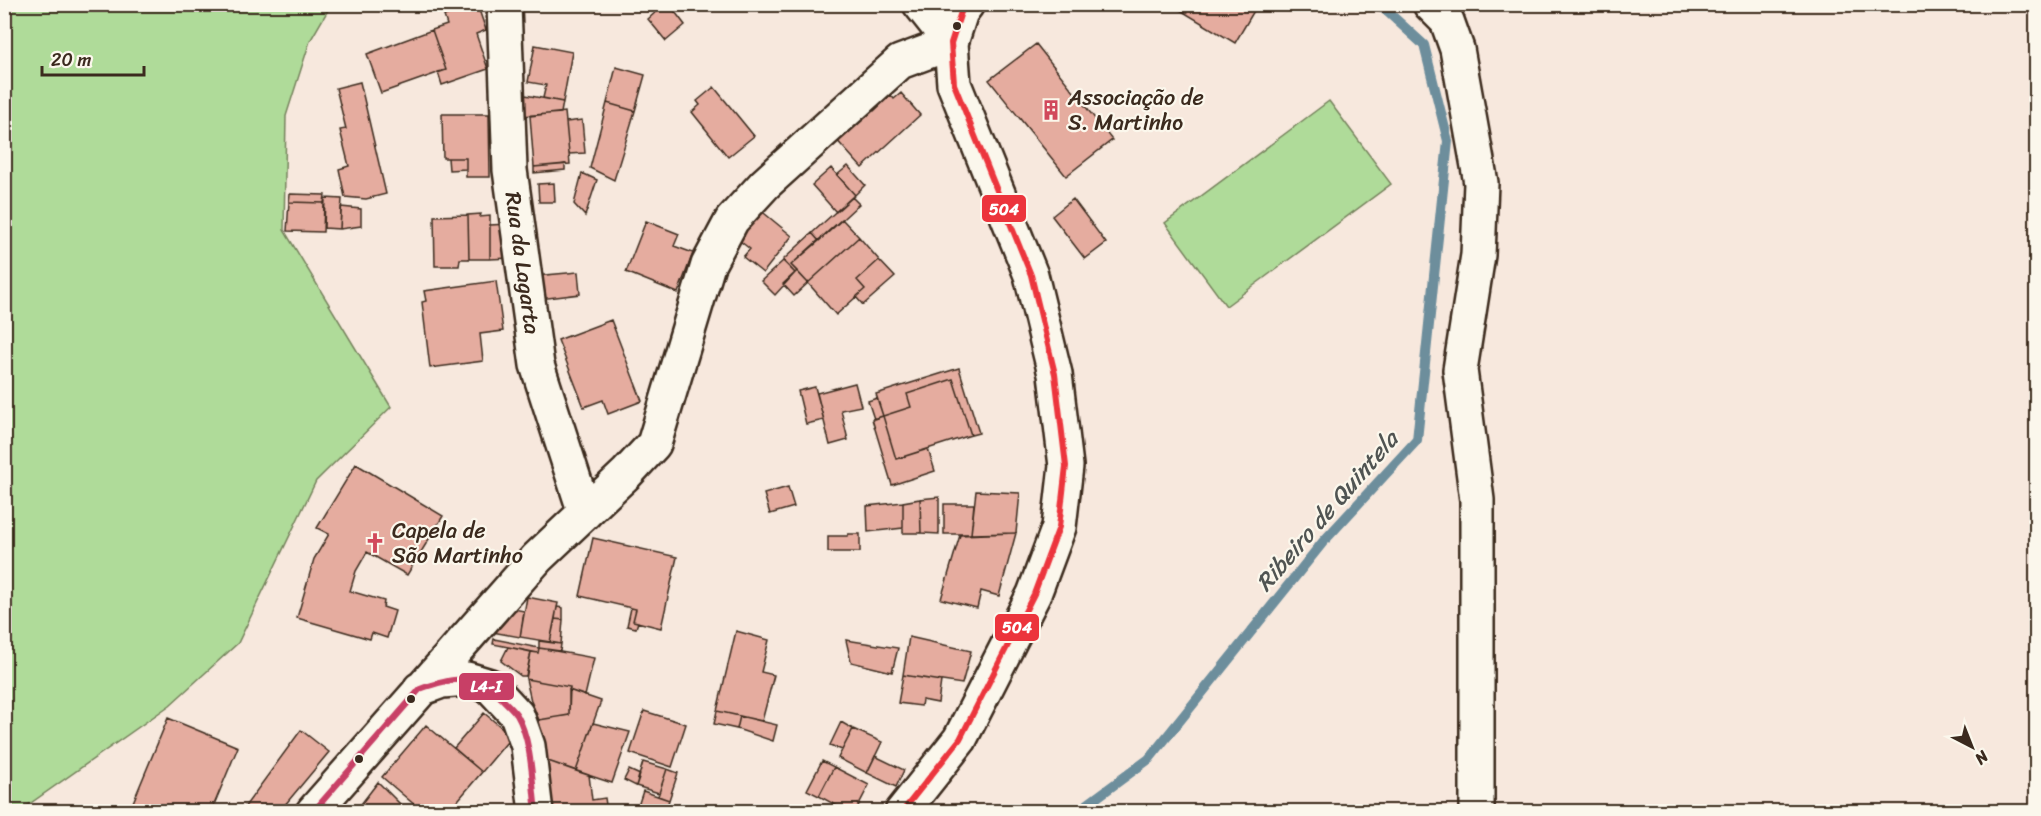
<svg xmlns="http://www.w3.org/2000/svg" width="2041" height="816" font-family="Sriracha,sans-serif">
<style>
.green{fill:#afdb99;stroke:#75825c;stroke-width:1.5}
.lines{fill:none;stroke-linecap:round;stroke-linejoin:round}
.stream{stroke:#6d8e9c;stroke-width:10}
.building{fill:#e5ac9f;stroke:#3b2a1e;stroke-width:1.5}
.minor-casing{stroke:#3b2a1e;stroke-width:38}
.minor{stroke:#fbf7ec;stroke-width:33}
.bus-1-casing{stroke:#fbf7ec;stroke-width:10}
.bus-2-casing{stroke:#fbf7ec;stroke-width:10}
.bus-1{stroke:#ec343c;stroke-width:6}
.bus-2{stroke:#c83f66;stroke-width:6}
.bus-dot{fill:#3b2a1e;stroke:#fbf7ec;stroke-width:2}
.labels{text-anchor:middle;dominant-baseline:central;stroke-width:4.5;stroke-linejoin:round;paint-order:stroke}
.poi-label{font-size:22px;fill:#3b2a1e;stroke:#fbf7ec;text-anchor:start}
.street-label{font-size:22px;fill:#3b2a1e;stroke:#fbf7ec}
.water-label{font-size:24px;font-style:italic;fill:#505452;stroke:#fbf7ec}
.line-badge{stroke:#fbf7ec;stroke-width:2}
.badge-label{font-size:16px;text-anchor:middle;font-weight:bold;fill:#fff}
</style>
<rect width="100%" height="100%" fill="#f7e8dd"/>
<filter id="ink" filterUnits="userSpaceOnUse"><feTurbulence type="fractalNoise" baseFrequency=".0167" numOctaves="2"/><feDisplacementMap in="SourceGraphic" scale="12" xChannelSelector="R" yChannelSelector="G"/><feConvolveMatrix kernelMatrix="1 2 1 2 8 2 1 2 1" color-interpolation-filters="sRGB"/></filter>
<g filter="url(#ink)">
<path class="green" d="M5,4L331,5L310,41L286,116L284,230L391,407L316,481L238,643L170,705L18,812L4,811Z
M1329,101L1391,184L1226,306L1165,223Z"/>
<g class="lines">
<path class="stream" d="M1077,812L1149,759L1323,542L1417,440L1448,141L1424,45L1379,4"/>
</g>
<path class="building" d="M475,4H477L486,30L476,34L488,69L442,85L438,72L446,70L432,30L447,25L444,16Z
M665,4H669L685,25L666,41L648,19Z
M1170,4H1258L1235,43Z
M432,30L446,70L381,93L367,54Z
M1036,44L1112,140L1066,176L989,80Z
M535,45L572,52L563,102L543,98L546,85L528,82Z
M616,67L645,75L635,111L607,103Z
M360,82L386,194L366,199L345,197L339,169L349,166L340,130L346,129L336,88Z
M714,87L754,136L728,157L692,112L700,105L697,101Z
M901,93L920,115L862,168L834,137L871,108L874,111L891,95L894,99Z
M520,94L563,102L561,113L520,116Z
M607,103L635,111L614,180L590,168Z
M565,112L570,164L534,167L530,116Z
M442,114H489L490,177H466V158H443Z
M582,120L585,153L569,154L566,122Z
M448,158H466V169L449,170Z
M565,164V170L534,173V167Z
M848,166L865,185L855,195L837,175Z
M831,168L855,195L836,212L812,185Z
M582,173L597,180L585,216L574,204Z
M554,183L555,202H539L538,184Z
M290,194L325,195L324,203L289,202Z
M852,197L859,204L819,241L812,233Z
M325,198L342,199L340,229L324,228Z
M1073,199L1106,243L1085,259L1052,216Z
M289,202L324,203L323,232L287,231Z
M341,207L361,209V226L340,229Z
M759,209L792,236L763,273L743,257L750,249L736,238Z
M481,214L480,217L490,216V259H469L468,215Z
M468,215L469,259H460L459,266H435L434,216Z
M842,219L859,237L808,283L791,265Z
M646,221L679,234L674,246L693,253L678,293L626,272Z
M508,224L510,258L490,259V225Z
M812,233L819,241L791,265L797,271L795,273L783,260Z
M859,237L879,260L857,280L865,289L836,315L808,283Z
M879,260L895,277L863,305L856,297L865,289L857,280Z
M783,261L795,273L775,295L761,281Z
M797,271L808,283L794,296L783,284Z
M578,272L580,294L540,299L535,276Z
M496,281L503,331L480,334L483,361L430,368L422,302L426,301L424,291Z
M611,320L642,401L608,414L603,400L584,407L558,340Z
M959,368L979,433L971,435L953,379L907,394L911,407L883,416L876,394Z
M953,379L971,435L896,459L883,416L911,407L907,394Z
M855,383L861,406L841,410L848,440L830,445L817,393Z
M815,387L824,420L806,424L798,391Z
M877,398L883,416L874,419L868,401Z
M883,416L896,459L928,449L935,471L892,485L872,419Z
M356,464L443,516L407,575L367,552L356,571L350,591L384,601L383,607L395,611L387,638L372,633L370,639L297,618L314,559L329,534L317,528Z
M788,487L794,507L770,514L764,494Z
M976,491L1020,493L1016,533L971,534Z
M939,497V534L921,533L920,499Z
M920,499L921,533H903V502Z
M903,502V528L868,532L867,506Z
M944,504H974L971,534H944Z
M1016,533L999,596L981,591L977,608L941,599L960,535Z
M848,534H860V552H828V536H848Z
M593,538L677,557L661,628L633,621L636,609L580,596Z
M527,597L558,603L550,642L520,637Z
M557,607L563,608V620L555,619Z
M509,608L524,611L520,637L492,632Z
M631,608L636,609L633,621L638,622L636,628L627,626Z
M555,619L563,620L561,644L550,642Z
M736,631L769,640L761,672L774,675L762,721L717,711Z
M909,637L971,651L962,684L903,675Z
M494,639L539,648L538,653L493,644Z
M846,640L898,648L892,672L851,662Z
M539,641L561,644L560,651L539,648Z
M508,647L531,652L526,676H521L501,661Z
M539,648L594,658L585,696L569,690L570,687L526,679L531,652L538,653Z
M903,675L941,681L938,703L922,700L921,706L898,703Z
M526,679L570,687L569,715L539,720L531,701Z
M569,690L601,701L576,771L545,760L539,720L569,715Z
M644,711L686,724L672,767L630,753Z
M717,711L740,716L737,729L714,724Z
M484,713L512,736L482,772L454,748Z
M740,716L777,725L773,741L737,729Z
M168,718L238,747L211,812H129Z
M841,722L853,729L842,750L830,745Z
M593,723L630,732L612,783L576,771Z
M426,725L482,772L448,812H423L382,777Z
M853,729L882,742L867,773L838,758Z
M301,730L329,752L279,812H241Z
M875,756L904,770L896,787L867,773Z
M545,760L589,775L592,800L605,798L607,812H550Z
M822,761L834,767L819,796L807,790Z
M643,762L667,769L659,793L636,786Z
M834,767L869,785L855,812H848L819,796Z
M667,769L678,773L669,800L658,796Z
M629,770L640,775L636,786L624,780Z
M378,782L406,810L405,812H355Z
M643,791L669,800L665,812H636Z"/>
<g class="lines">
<g class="minor-casing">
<path id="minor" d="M1430,4L1447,21L1457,49L1481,183L1478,255L1460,370L1477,500V812
M504,5L510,170L537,365L585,513
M420,689L442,681L467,679L490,686L517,715L528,746L536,812
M313,812L537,558L627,473L654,444L708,265L732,220L765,184L900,62L951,43L920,4
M902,812L960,739L1034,594L1059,527L1066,466L1055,374L1031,275L954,84L951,43L961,12L967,4"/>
</g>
<use href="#minor" class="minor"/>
<g class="bus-1-casing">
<path id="bus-1" d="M902,812L960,739L1034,594L1059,527L1066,466L1055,374L1031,275L954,84L951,43L961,12L967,4"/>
</g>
<g class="bus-2-casing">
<path id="bus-2" d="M313,812L420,689C451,678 477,672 501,698C506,703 513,709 517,715C532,741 532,782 536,812"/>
</g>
<use href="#bus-1" class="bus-1"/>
<use href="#bus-2" class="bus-2"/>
</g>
</g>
<defs>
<g id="building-bare" transform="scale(1.62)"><path d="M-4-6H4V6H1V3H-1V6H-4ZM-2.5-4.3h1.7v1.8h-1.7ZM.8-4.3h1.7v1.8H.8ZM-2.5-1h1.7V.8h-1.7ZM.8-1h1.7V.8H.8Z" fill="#d1495b" stroke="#fbf7ec" stroke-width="2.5" paint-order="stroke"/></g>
<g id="church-bare" transform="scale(1.62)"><path d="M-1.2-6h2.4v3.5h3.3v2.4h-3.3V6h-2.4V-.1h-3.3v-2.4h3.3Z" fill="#d1495b" stroke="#fbf7ec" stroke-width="2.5" paint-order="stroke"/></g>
</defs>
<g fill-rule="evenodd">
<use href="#building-bare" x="1051" y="110"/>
<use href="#church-bare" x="375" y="543"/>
</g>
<g class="bus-dot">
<circle cx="957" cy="26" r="5"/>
<circle cx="411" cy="699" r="5"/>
<circle cx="359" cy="759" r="5"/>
</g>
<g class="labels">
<g class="poi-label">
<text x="1068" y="97">Associação de<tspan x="1068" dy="25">S. Martinho</tspan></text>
<text x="392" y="530">Capela de<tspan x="392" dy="25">São Martinho</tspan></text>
</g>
<g class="street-label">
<text transform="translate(523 263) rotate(82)">Rua da Lagarta</text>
</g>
<g class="water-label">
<text transform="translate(1327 511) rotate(-49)">Ribeiro de Quintela</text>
</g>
</g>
<g class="line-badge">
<rect x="981" y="194" width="46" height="29" rx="6" fill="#ec343c"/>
<rect x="994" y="613" width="46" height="29" rx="6" fill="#ec343c"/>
<rect x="458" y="672" width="57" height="29" rx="6" fill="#c83f66"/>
</g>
<g class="badge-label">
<text x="1004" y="215">504</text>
<text x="1017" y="633">504</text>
<text x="486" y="692">L4-I</text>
</g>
<rect width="2041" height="816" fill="none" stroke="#fbf7ec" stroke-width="24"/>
<rect x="12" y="12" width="2017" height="792" fill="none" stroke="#3b2a1e" stroke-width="2" filter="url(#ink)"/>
<g transform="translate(1972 747) rotate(138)" stroke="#fbf7ec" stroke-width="4.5" paint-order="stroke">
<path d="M0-4.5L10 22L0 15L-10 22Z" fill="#3b2a1e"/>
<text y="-9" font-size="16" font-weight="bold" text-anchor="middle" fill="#3b2a1e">N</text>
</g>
<path d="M42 66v9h102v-9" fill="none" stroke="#3b2a1e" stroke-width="3"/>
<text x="51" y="66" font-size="18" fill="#3b2a1e" stroke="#fbf7ec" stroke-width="4.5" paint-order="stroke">20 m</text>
</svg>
